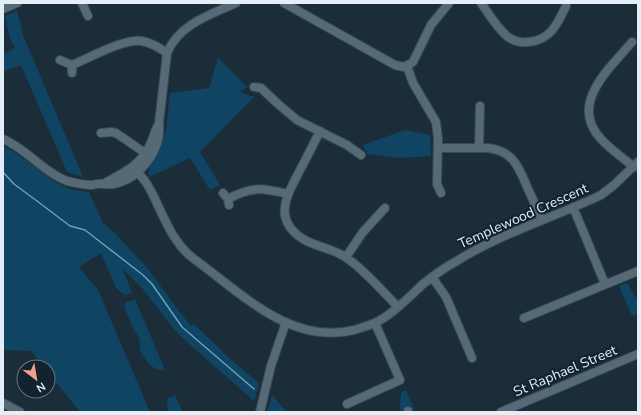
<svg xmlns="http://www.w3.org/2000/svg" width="641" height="415" font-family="'Nunito Sans',sans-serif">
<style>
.green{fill:#104463}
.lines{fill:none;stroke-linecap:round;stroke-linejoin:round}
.stream{stroke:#6c9ebe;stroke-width:1.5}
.minor-casing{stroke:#3a4954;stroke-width:10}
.minor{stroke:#556977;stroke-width:8}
.labels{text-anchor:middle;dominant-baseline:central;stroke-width:4;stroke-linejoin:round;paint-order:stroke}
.street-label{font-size:14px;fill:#e3eef6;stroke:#12232f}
</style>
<rect width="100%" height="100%" fill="#1c2d3a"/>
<path class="green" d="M17,11L23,35L83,177L67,172L21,65L3,72V54L15,48L10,39L5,16Z
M218,58L247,87L240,92L254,97L200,152L220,185L210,190L190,158L149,177V169L159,153L166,131L170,93L209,88Z
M405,130L430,135L431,156L399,158L367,154L363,145Z
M3,146C23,156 38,171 57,183C66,189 78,191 89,192L103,223L116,234L148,269L178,310L191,326L194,324L228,357L259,383L255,398L254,401L178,334L142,288L122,268L132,293L124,295L116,288L101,253L79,267L98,290L150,412H80L48,372V367H44L31,351L3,350Z
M627,283L638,301V314L632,316L619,286Z
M135,299L165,370C152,372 144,358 139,348L141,347L139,341H140L136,332H135L124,307L126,302H128Z
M406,390L414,409L406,412H401L400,409L401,392Z
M175,395L182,411V412H168L167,399Z
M272,395L287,412H267Z"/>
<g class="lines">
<path class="stream" d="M3,172L14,184L37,201L70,226L85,230L143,275L152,284L182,327L254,389"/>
<g class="minor-casing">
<path id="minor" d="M82,3L88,16
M284,3L395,65L404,67L413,62L431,25L449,3
M481,3C489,14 497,28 508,37C514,41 521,43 528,42C550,41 558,23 566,6
M3,9L17,3
M632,42C610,68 568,104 601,139C610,149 623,158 634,167
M60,60L72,65V73
M72,65C89,58 124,38 142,41C151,43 160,48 167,53
M407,66L413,83L436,122L438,138L437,184L441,193
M254,87L261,88L278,104L297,120L347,145L361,155
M320,131C313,145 306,159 299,172C286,197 273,220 303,239C316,247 332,248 345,257C362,267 383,292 398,307
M101,133L111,132L116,133L148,155
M3,139C27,149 43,172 67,181C75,183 84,185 92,185C96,184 100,183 104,184C117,186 133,178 142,168C154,155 161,141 159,123L167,53C179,24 210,15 236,3
M479,147L480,106
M438,148H488C514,151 519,168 528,189C533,199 537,210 542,220
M131,168C141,174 146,181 151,191C163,214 172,243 194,259C240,292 291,346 354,330C363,327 373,325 382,319C397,310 410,296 423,284C433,276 444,268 455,262C501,233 553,218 601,195L614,185L638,162
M105,183C123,173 141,165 150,145C153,139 154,133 157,127
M223,193L228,199L229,205
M228,199C251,186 263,188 288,194
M573,207L605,284
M346,257L363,232L385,208
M432,277L446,297L472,358
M524,318L638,271
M3,403L20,412
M347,404L400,380L375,323
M408,411V412
M260,412L271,366L286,322
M501,412L638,354"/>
</g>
<use href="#minor" class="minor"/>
</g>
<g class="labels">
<g class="street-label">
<text transform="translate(523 216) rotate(-24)">Templewood Crescent</text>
<text transform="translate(565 371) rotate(-23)">St Raphael Street</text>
</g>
</g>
<rect width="641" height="415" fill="none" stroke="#e3eef6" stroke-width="8"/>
<g transform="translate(36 379) rotate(149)"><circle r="19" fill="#12232f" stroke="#66747f"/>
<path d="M0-3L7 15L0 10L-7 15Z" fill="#f59d8e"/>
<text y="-6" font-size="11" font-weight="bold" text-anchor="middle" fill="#e3eef6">N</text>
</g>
</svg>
